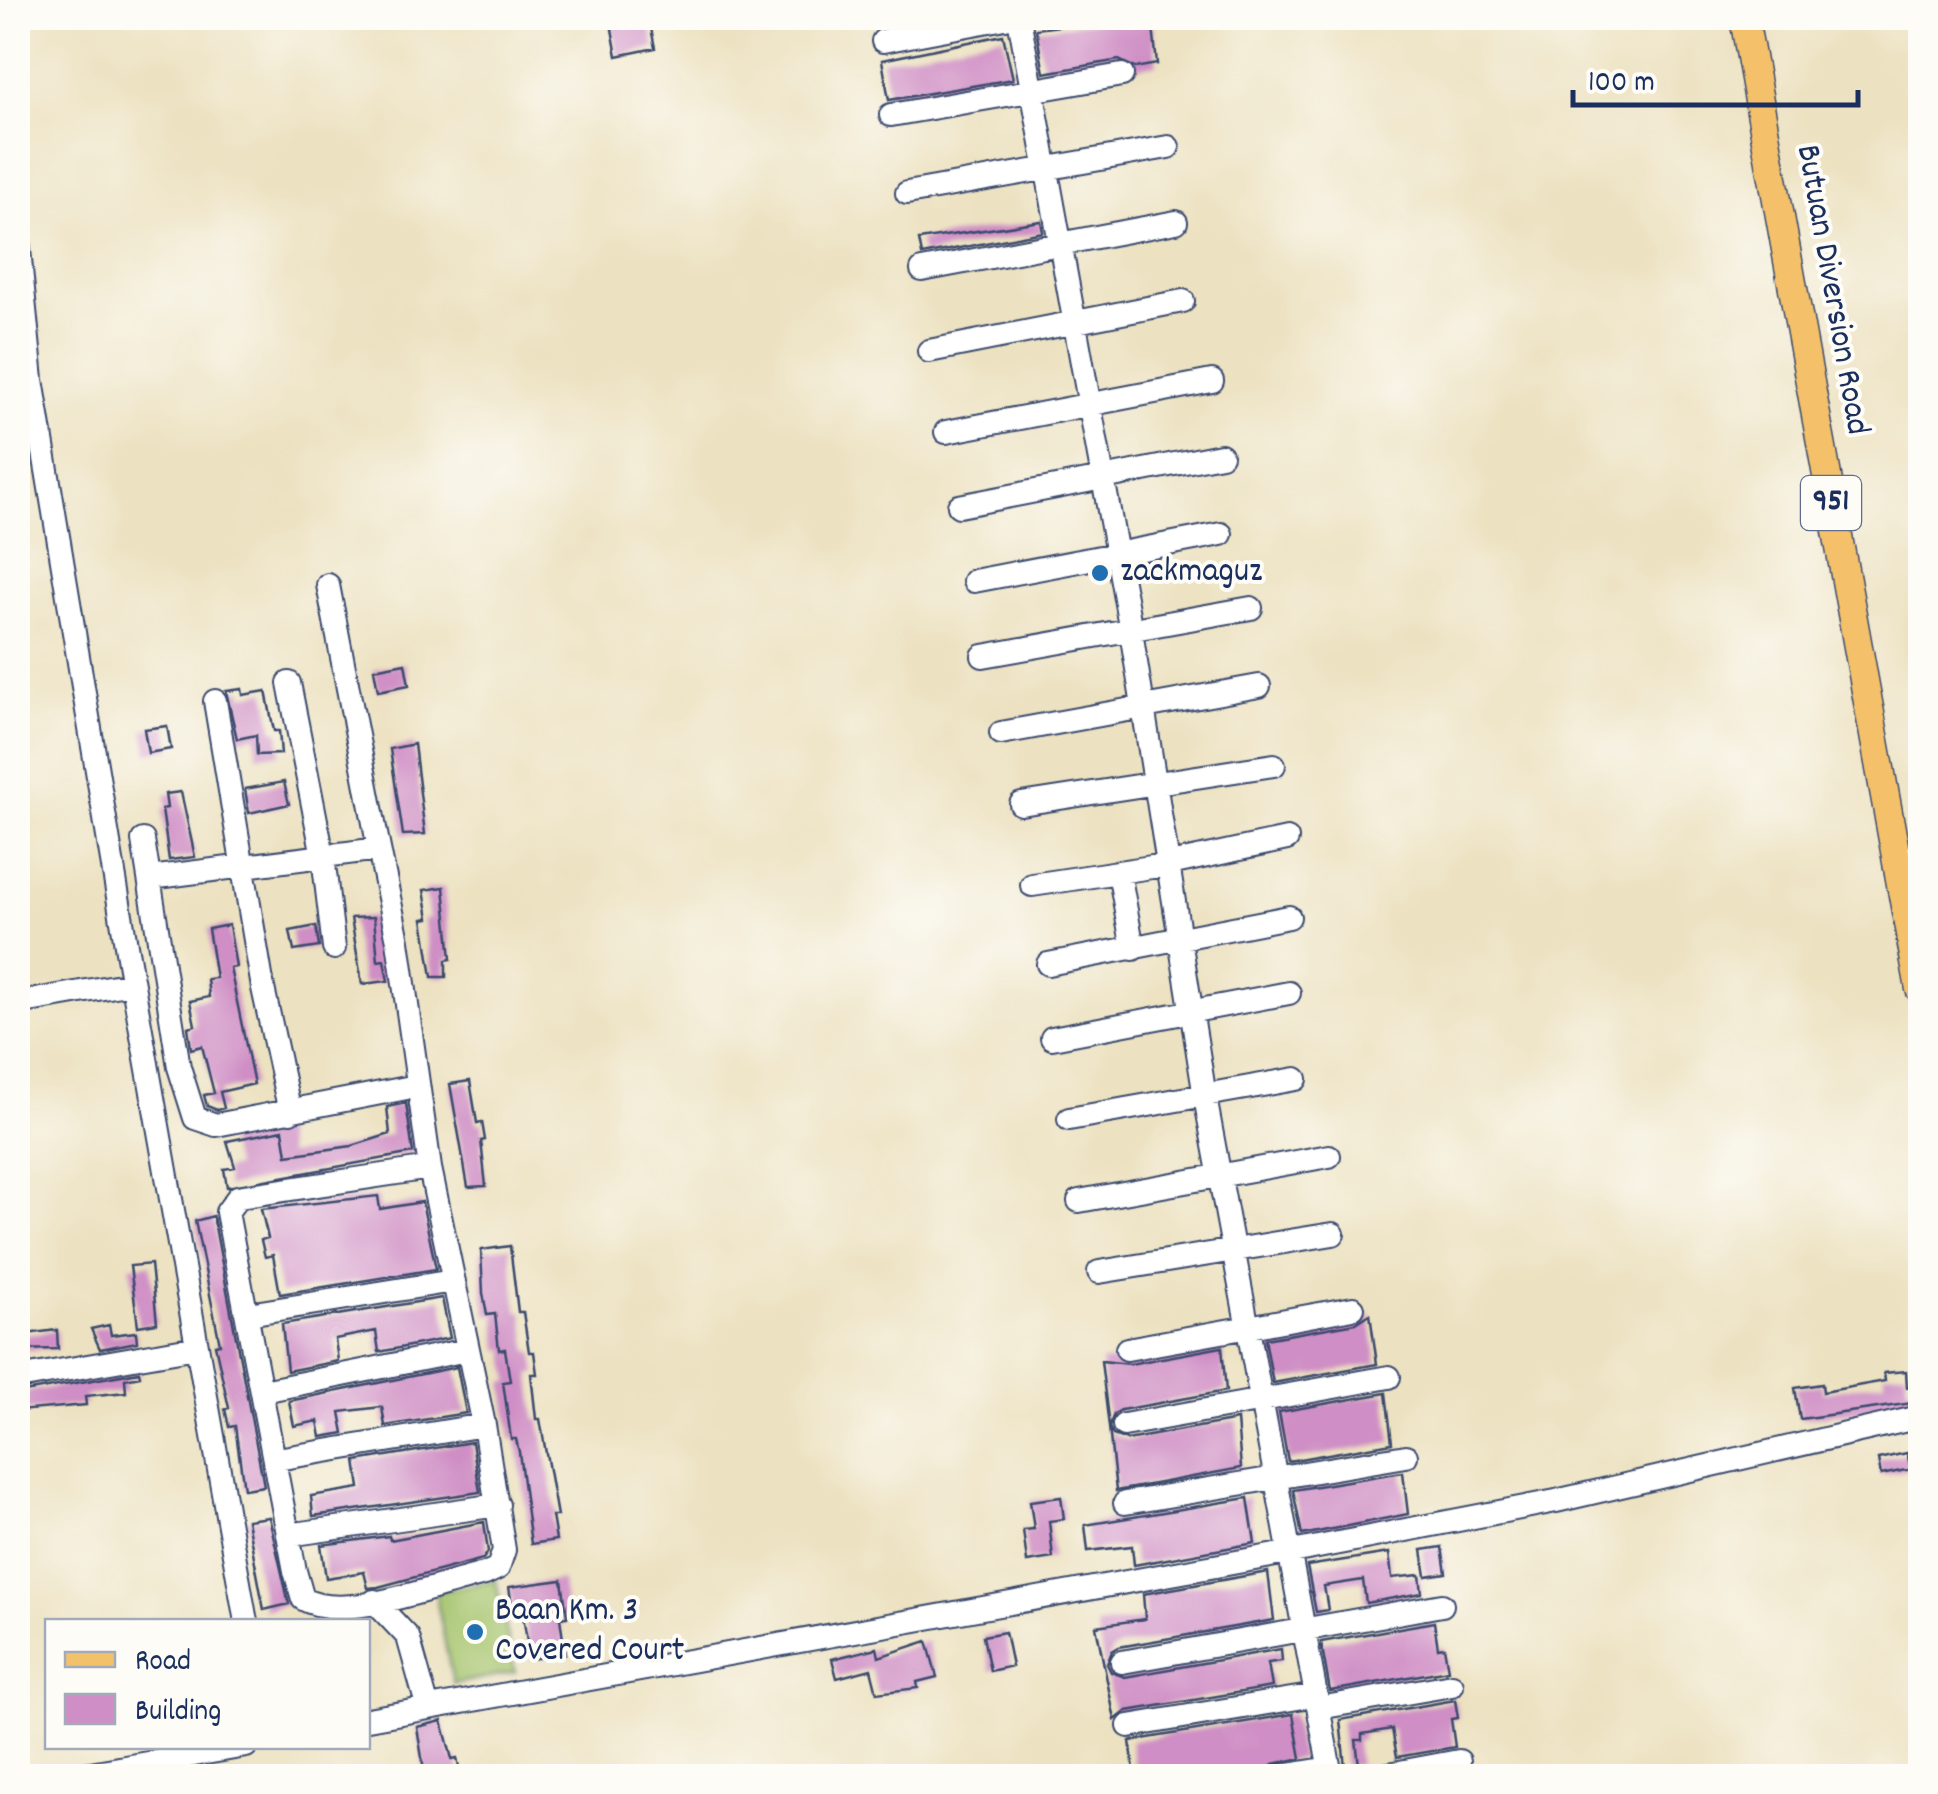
<svg xmlns="http://www.w3.org/2000/svg" width="1938" height="1794" font-family="Dekko,sans-serif">
<style>
.green{fill:#a4c36b;stroke:#607964;stroke-width:2.5}
.building{fill:#cf8ec5}
.lines{fill:none;stroke-linecap:round;stroke-linejoin:round}
.minor-casing{stroke:#3a4a6d;stroke-width:26}
.major-casing{stroke:#3a4a6d;stroke-width:31}
.minor{stroke:#fff;stroke-width:22}
.major{stroke:#f4c16b;stroke-width:28}
.poi-dot{fill:#1f6fb2;stroke:#fdfcf7;stroke-width:4}
.labels{text-anchor:middle;dominant-baseline:central;stroke-width:8;stroke-linejoin:round;paint-order:stroke}
.shield{fill:#fdfcf7;stroke:#5f6c8c;stroke-width:2.5}
.shield-label{font-size:32px;font-weight:bold;fill:#1b2f5e}
.street-label{font-size:35px;fill:#1b2f5e;stroke:#fdfcf7}
.poi-label{font-size:35px;fill:#1b2f5e;stroke:#fdfcf7;text-anchor:start}
</style>
<rect width="100%" height="100%" fill="#fdfcf7"/>
<filter id="ink" filterUnits="userSpaceOnUse"><feTurbulence type="fractalNoise" baseFrequency=".01" numOctaves="2"/><feDisplacementMap in="SourceGraphic" scale="20" xChannelSelector="R" yChannelSelector="G"/><feConvolveMatrix kernelMatrix="1 2 1 2 8 2 1 2 1" color-interpolation-filters="sRGB"/></filter>
<filter id="wash" filterUnits="userSpaceOnUse"><feTurbulence type="fractalNoise" baseFrequency=".0048" numOctaves="4" result="noise"/><feDisplacementMap in="SourceGraphic" scale="40" xChannelSelector="R" yChannelSelector="G"/><feGaussianBlur stdDeviation="2.25" result="paint"/><feColorMatrix in="noise" values="0 0 0 0 0 0 0 0 0 0 0 0 0 0 0 0 0 1.4 0 .05"/><feComposite in="paint" operator="in"/></filter>
<g filter="url(#wash)">
<rect width="100%" height="100%" fill="#ece1c0"/>
<path class="green" d="M496,1580L515,1672L453,1684L435,1592Z"/>
<g id="blocks">
<path class="building" d="M610,18H649L655,48L617,56Z
M1124,18H1152L1157,64L1135,68L1119,60L1044,73L1036,29Z
M1003,35L1013,79L889,100L882,60Z
M1041,221L1043,232L922,255L919,240Z
M405,663L409,685L378,691L374,669Z
M242,689L243,695L266,691L274,731H279L281,754L257,755L256,735L237,739L226,691Z
M167,726L171,749L148,753L144,729Z
M414,744L425,834L403,835L390,749Z
M284,782L289,804L249,813L245,789Z
M181,792L195,857L169,860L162,809L167,808L165,794Z
M444,887L451,959L446,960V977H432L423,919L429,918L424,890Z
M374,917L378,961L384,960L388,981L362,984L351,918Z
M229,925L236,967L230,968L254,1084L220,1092L224,1108L217,1110L207,1106L204,1095L214,1093L202,1046L191,1049L188,1027L195,1025L190,1001L209,997L207,979L216,978L208,929Z
M316,926L319,947L294,951L290,931Z
M470,1081L477,1123L482,1122L485,1140L481,1141L486,1186L468,1187L450,1084Z
M406,1103L413,1153L227,1187L224,1169L235,1167L227,1141L283,1130L287,1155L352,1146L390,1134L387,1107Z
M378,1196L380,1209L422,1202L436,1269L280,1294L273,1255L265,1257L261,1240L268,1238L261,1209Z
M213,1216L264,1486L244,1489L235,1426L229,1427L225,1409L229,1408L215,1345L220,1344L195,1221Z
M510,1246L518,1312H523L529,1352H534L537,1374H531L536,1419H540L557,1516H552L556,1540L531,1544L519,1452L516,1439H511L503,1382L510,1381L505,1349L499,1350L495,1314L487,1315L483,1293L481,1250Z
M151,1264L157,1323L138,1326L130,1266Z
M442,1298L450,1338L379,1352L376,1331L335,1339L338,1361L287,1371L282,1324Z
M1370,1314L1377,1364L1273,1383L1265,1339L1356,1323Z
M109,1325L111,1335L136,1332L137,1342L100,1349L91,1329Z
M57,1330L58,1349L18,1350V1335Z
M1222,1347L1226,1391L1121,1410L1114,1414L1109,1427L1101,1361L1130,1364Z
M457,1367L466,1413L385,1426L382,1407L340,1412L344,1433L321,1437L318,1421L294,1426L289,1401Z
M1906,1371L1907,1387L1920,1385V1402L1800,1419L1795,1388L1822,1384L1823,1392L1885,1381L1884,1373Z
M139,1372L140,1376L125,1379L126,1392L85,1396L86,1405L18,1411V1393Z
M1386,1393L1392,1443L1288,1461L1279,1412Z
M1237,1420L1241,1468L1116,1491L1109,1427L1113,1435L1127,1440Z
M472,1442L480,1492L313,1516L311,1496L360,1488L356,1461Z
M1907,1453L1911,1469L1881,1475L1878,1459Z
M1403,1472L1408,1514L1302,1535L1293,1490Z
M1061,1497L1064,1519L1049,1521L1053,1558L1027,1562L1023,1530L1034,1529L1030,1501Z
M1248,1498L1255,1543L1134,1565L1132,1546L1088,1551L1085,1525Z
M269,1517L289,1604L264,1610L247,1520Z
M484,1522L488,1552L483,1559L378,1587L368,1588L364,1572L326,1578L321,1545L389,1536L390,1540Z
M1442,1547L1446,1573L1426,1576L1422,1550Z
M1389,1553L1392,1578L1420,1575L1422,1593L1366,1603L1363,1580L1324,1586L1328,1610L1316,1612L1307,1566Z
M1268,1572L1274,1620L1119,1647L1112,1651L1107,1664L1111,1672L1125,1677L1281,1649L1282,1661L1268,1663L1272,1687L1127,1711L1115,1720L1096,1626L1145,1619L1143,1594Z
M562,1580L567,1617L560,1618L565,1654L530,1659L522,1610L513,1611L509,1587Z
M1434,1622L1438,1648L1444,1647L1448,1670L1330,1691L1321,1642Z
M1005,1632L1012,1666L990,1671L983,1636Z
M927,1641L937,1677L917,1682L918,1688L877,1693L871,1669L837,1678L832,1659L877,1648L879,1657Z
M1455,1700L1458,1718L1451,1719L1455,1747L1397,1757L1392,1729L1362,1734V1740H1356L1359,1765L1345,1767L1340,1720Z
M1293,1714L1301,1758L1273,1764L1268,1774L1135,1776L1130,1741Z
M442,1721L452,1759L457,1758L461,1776H429L423,1764L417,1727Z"/>
</g>
</g>
<g filter="url(#ink)">
<use href="#blocks" fill-opacity="0" stroke="#3a4a6d" stroke-width="2.5"/>
<g class="lines">
<g class="minor-casing">
<path id="minor" d="M1019,18L1131,631L1205,1097L1331,1776
M883,41L1005,18
M891,115L1122,75
M907,193L1168,147
M18,239L32,380L127,951L246,1622
M922,270L1176,222
M929,351L1183,301
M946,432L1212,381
M959,506L1221,455
M974,581L1221,534
M328,585L379,849
M983,656L1251,608
M289,683L323,856L334,948
M215,701L263,988L290,1112
M1001,733L1259,686
M1021,804L1274,765
M143,840L179,1067L195,1118L216,1125L417,1086
M1897,858L1920,856
M1119,872L1133,949
M150,878L379,849L398,941L430,1168L484,1425L504,1550L498,1568L485,1574C439,1584 345,1623 303,1599L295,1571L227,1212L238,1197L430,1168
M1032,885L1165,865L1287,839
M1048,964L1289,917
M18,1003L132,983
M1052,1038L1289,993
M1069,1119L1296,1079
M1079,1201L1329,1156
M1099,1272L1333,1234
M248,1314L453,1281
M1127,1349L1353,1308
M18,1378L197,1347
M263,1391L467,1350
M1124,1425L1389,1377
M277,1459L484,1425
M1125,1503L1406,1456
M288,1535L498,1505
M374,1601L408,1637L427,1705
M1122,1662L1442,1605
M1319,1708L1452,1685
M368,1719L1287,1553L1556,1501L1920,1417
M1129,1726L1316,1695
M73,1776L246,1746
M1282,1776L1330,1768
M1378,1776L1459,1761"/>
</g>
<g class="major-casing">
<path id="major" d="M1744,18L1920,989"/>
</g>
<use href="#minor" class="minor"/>
<use href="#major" class="major"/>
</g>
</g>
<g class="poi-dot">
<circle cx="1100" cy="573" r="10"/>
<circle cx="475" cy="1632" r="10"/>
</g>
<g class="labels">
<rect class="shield" x="1801" y="476" width="60" height="54" rx="8"/>
<g class="shield-label">
<text x="1831" y="503">951</text>
</g>
<g class="street-label">
<text transform="translate(1831 290) rotate(80)">Butuan Diversion Road</text>
</g>
<g class="poi-label">
<text x="1120" y="573">zackmaguz</text>
<text x="495" y="1612">Baan Km. 3<tspan x="495" dy="40">Covered Court</tspan></text>
</g>
</g>
<rect width="1938" height="1794" fill="none" stroke="#fdfcf7" stroke-width="60"/>
<rect x="45" y="1619" width="325" height="130" fill="#fdfcf7" stroke="#a3aaba" stroke-width="2.5"/>
<rect x="65" y="1652" width="50" height="15" fill="#f4c16b" stroke="#a3aaba" stroke-width="2.5"/>
<text x="135" y="1669" font-size="30" fill="#1b2f5e">Road</text>
<rect x="65" y="1694" width="50" height="30" fill="#cf8ec5" stroke="#a3aaba" stroke-width="2.5"/>
<text x="135" y="1719" font-size="30" fill="#1b2f5e">Building</text>
<path d="M1573 90v15h285v-15" fill="none" stroke="#1b2f5e" stroke-width="5"/>
<text x="1588" y="90" font-size="30" fill="#1b2f5e" stroke="#fdfcf7" stroke-width="8" paint-order="stroke">100 m</text>
</svg>
